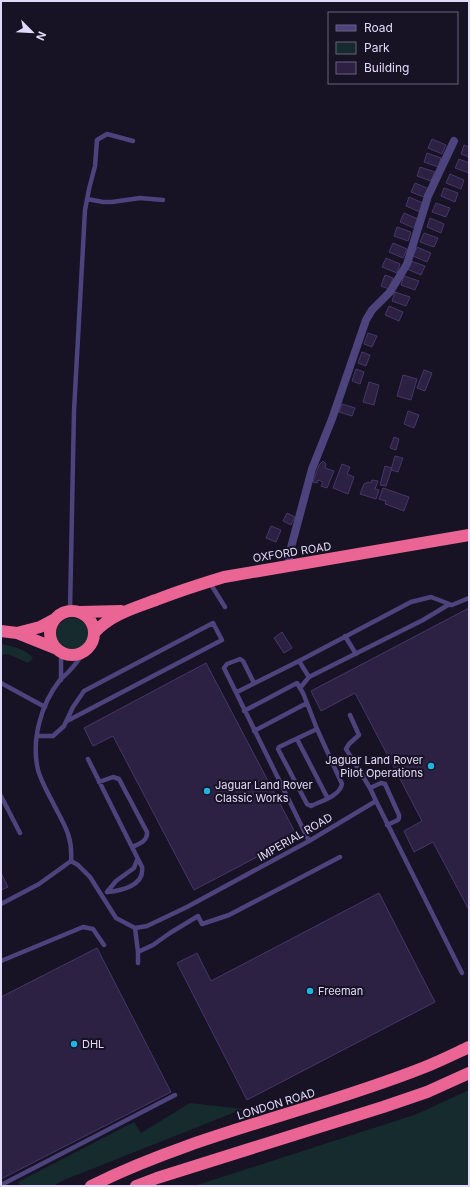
<svg xmlns="http://www.w3.org/2000/svg" width="470" height="1187" font-family="Inter,sans-serif">
<style>
.green{fill:#162b2d}
.building{fill:#2c2142;stroke:#47366b}
.lines{fill:none;stroke-linecap:round;stroke-linejoin:round}
.lane{stroke:#4d437d;stroke-width:4.5}
.street{stroke:#4d437d;stroke-width:8}
.highway{stroke:#ea6593;stroke-width:12}
.poi-dot{fill:#1fb4e1;stroke:#171224;stroke-width:1.5}
.labels{text-anchor:middle;dominant-baseline:central;stroke-width:4;stroke-linejoin:round;paint-order:stroke}
.street-label{font-size:11px;fill:#e2dafa;stroke:#171224}
.poi-label{font-size:11px;fill:#e2dafa;stroke:#171224;text-anchor:start}
</style>
<rect width="100%" height="100%" fill="#171224"/>
<path class="green" d="M56 634a16 16 0 1 1 32 0a16 16 0 1 1-32 0Z
M1,644C13,647 25,648 33,658L28,663L8,654L1,655Z
M469,1090V1186H194L417,1114Z
M190,1103L243,1109L64,1180L53,1186H20L18,1182L134,1122L141,1133Z"/>
<path class="building" d="M432,139L446,145L442,154L428,148Z
M464,145L469,147V157L461,154Z
M427,153L441,158L438,167L424,162Z
M459,159L469,163V173L455,168Z
M420,167L435,172L431,181L417,176Z
M450,174L464,180L461,189L446,183Z
M415,183L429,189L426,198L411,192Z
M444,188L458,193L455,202L441,196Z
M409,197L423,203L420,212L406,206Z
M436,203L450,208L446,217L432,212Z
M404,213L418,219L414,228L400,222Z
M430,218L444,224L441,233L427,227Z
M397,227L411,232L408,241L394,236Z
M424,233L438,238L434,247L420,242Z
M393,243L407,249L403,258L389,252Z
M417,247L431,253L427,262L413,256Z
M386,258L400,264L397,273L382,267Z
M411,261L425,266L421,275L407,269Z
M385,275L393,278L389,289L381,286Z
M404,276L419,281L415,290L401,285Z
M395,292L410,297L406,306L392,301Z
M389,306L403,312L399,321L385,315Z
M368,333L377,336L372,347L364,344Z
M362,352L370,355L366,366L358,363Z
M356,369L364,372L360,384L352,381Z
M424,370L432,373L425,391L417,388Z
M403,375L417,379L411,400L397,396Z
M369,382L379,385L374,405L363,402Z
M342,404L355,408L352,416L339,412Z
M408,411L419,415L414,428L404,424Z
M394,437L399,439L396,450L390,448Z
M395,456L403,458L398,472L391,470Z
M323,461L326,464L325,468L334,471L327,488L321,486L323,482L318,480L317,483L313,482L319,465Z
M342,464L350,467L347,474L354,477L348,494L333,488Z
M385,466L392,468L386,486L380,485Z
M372,480L378,481L375,489L379,490L376,499L360,494L364,484L368,482L371,483Z
M383,488L409,497L404,511L385,504L386,501L379,499Z
M287,513L295,517L291,525L283,521Z
M271,526L281,530L276,542L266,538Z
M469,608V910L433,842L414,852L404,831L422,821L355,693L321,711L311,691Z
M282,632L292,648L284,653L274,638Z
M206,663L297,836L194,890L113,736L93,746L84,728Z
M1,873L8,887L1,890Z
M379,893L435,1002L247,1100L177,963L197,953L211,981Z
M97,948L171,1092L1,1179V997Z"/>
<g class="lines">
<path class="lane" d="M87,199L103,202H112L140,198L163,200
M210,583L225,607
M70,611L74,411L85,210L89,189L95,166L97,140L107,134L133,141
M345,636L356,654
M299,661L309,677
M61,680V652
M1,683L45,707
M254,683L243,661L240,659L227,664L224,668L309,841
M300,688L309,677L423,620L448,605H452
M237,692L299,661L411,602L431,597L452,605L469,598
M307,703L317,729L342,784C340,796 321,801 311,806L307,804L278,749L279,747L317,729
M244,711L297,683L303,693L307,703L254,731
M350,715L359,735L349,744L346,749L370,788L376,801
M37,736H53L64,726L73,707L84,691L213,623L222,640L67,721
M297,739L327,797
M88,759L142,867C145,886 120,891 107,892
M99,782L113,777L119,779L147,832C148,841 139,844 132,847
M370,788L381,783L385,784L399,815V818L398,820L387,825
M1,796L20,833
M71,861L78,865L90,877L116,918L135,928L147,926L187,907L309,841L376,801L462,973
M107,892L116,881L134,868L137,860
M1,904L39,884L71,861C73,835 63,823 52,801C47,791 41,781 38,770C31,740 41,704 60,680C64,676 68,673 71,669C76,664 80,658 84,652
M135,928L138,952L153,945L170,933L198,916L202,924L229,915L340,857
M138,952V963
M1,961L83,927L93,929L104,945
M1,1185L175,1095"/>
<path class="street" d="M289,566V555L312,469L332,419L366,320L372,310L390,292L407,264L428,196L454,141"/>
<path class="highway" d="M50 633a22 22 0 1 1 44 0a22 22 0 1 1-44 0Z
M80,612L121,611
M1,631L17,633L57,649
M17,633L40,627L55,619
M94,633C110,615 134,608 156,600C179,591 201,584 224,577L469,535
M91,1186C197,1133 315,1111 425,1067C440,1061 454,1054 469,1047
M136,1186L157,1178L383,1107L427,1092L469,1073"/>
</g>
<g class="poi-dot">
<circle cx="431" cy="766" r="4"/>
<circle cx="207" cy="791" r="4"/>
<circle cx="310" cy="991" r="4"/>
<circle cx="74" cy="1044" r="4"/>
</g>
<g class="labels">
<g class="street-label">
<text transform="translate(292 552) rotate(-9)">OXFORD ROAD</text>
<text transform="translate(295 837) rotate(-30)">IMPERIAL ROAD</text>
<text transform="translate(276 1104) rotate(-17)">LONDON ROAD</text>
</g>
<g class="poi-label">
<text x="423" y="760" text-anchor="end">Jaguar Land Rover<tspan x="423" dy="13">Pilot Operations</tspan></text>
<text x="215" y="785">Jaguar Land Rover<tspan x="215" dy="13">Classic Works</tspan></text>
<text x="318" y="991">Freeman</text>
<text x="82" y="1044">DHL</text>
</g>
</g>
<rect width="470" height="1187" fill="none" stroke="#e2dafa" stroke-width="4"/>
<rect x="328" y="12" width="130" height="72" fill="#171224" stroke="#68627a"/>
<rect x="336" y="25" width="20" height="6" fill="#4d437d" stroke="#68627a"/>
<text x="364" y="32" font-size="12" fill="#e2dafa">Road</text>
<rect x="336" y="42" width="20" height="12" fill="#162b2d" stroke="#68627a"/>
<text x="364" y="52" font-size="12" fill="#e2dafa">Park</text>
<rect x="336" y="62" width="20" height="12" fill="#2c2142" stroke="#68627a"/>
<text x="364" y="72" font-size="12" fill="#e2dafa">Building</text>
<g transform="translate(32 32) rotate(114)" stroke="#171224" stroke-width="3" paint-order="stroke">
<path d="M0-3L7 15L0 10L-7 15Z" fill="#e2dafa"/>
<text y="-6" font-size="11" font-weight="bold" text-anchor="middle" fill="#e2dafa">N</text>
</g>
</svg>
